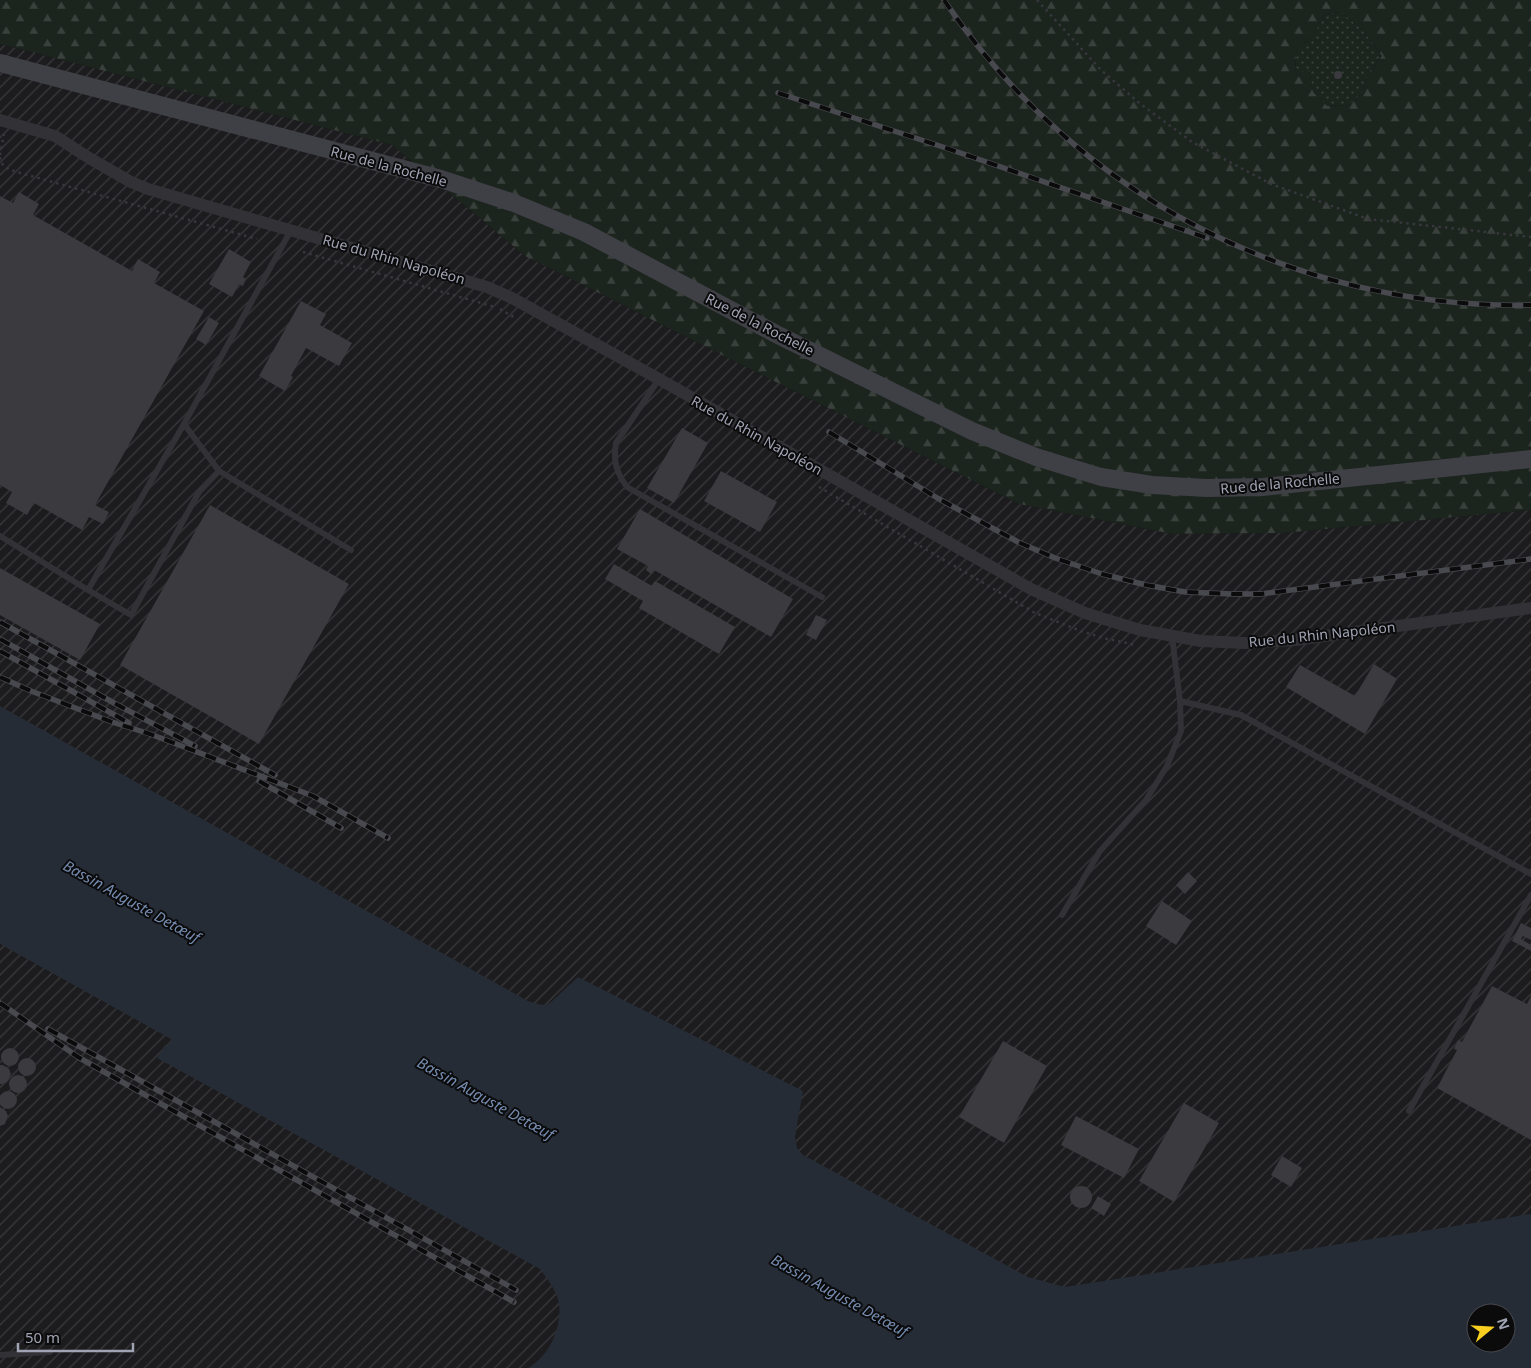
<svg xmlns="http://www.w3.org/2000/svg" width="1531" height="1368" font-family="'Noto Sans',sans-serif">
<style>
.industrial{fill:url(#industrial-furrows);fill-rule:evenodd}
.green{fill:url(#green-dots)}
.forest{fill:url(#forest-firs);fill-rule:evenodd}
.water{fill:#262c35;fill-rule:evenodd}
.building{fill:#3a3a3f}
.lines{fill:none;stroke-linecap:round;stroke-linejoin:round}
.path{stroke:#37373d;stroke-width:2.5;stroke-dasharray:2.5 4;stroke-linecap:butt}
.service{stroke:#313136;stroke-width:6}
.minor{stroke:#313136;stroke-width:12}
.secondary{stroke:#3f3f46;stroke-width:18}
.rail-casing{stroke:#48484f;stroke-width:5.5}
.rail{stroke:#0b0b0c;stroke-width:4;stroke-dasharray:11;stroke-linecap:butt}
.labels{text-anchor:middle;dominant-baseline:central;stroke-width:4;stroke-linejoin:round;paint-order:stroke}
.street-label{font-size:14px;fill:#a0a3b3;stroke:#0b0b0c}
.water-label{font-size:15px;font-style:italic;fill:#758cb0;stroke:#0b0b0c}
</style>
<defs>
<pattern id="industrial-furrows" width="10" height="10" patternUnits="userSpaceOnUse" patternTransform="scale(1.25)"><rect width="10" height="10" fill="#1c1c1e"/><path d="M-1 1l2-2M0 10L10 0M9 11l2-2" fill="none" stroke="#3a3a3c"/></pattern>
<pattern id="green-dots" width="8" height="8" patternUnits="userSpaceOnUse" patternTransform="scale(1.25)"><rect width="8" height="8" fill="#1c241e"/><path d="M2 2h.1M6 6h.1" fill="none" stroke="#3a413c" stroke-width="1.8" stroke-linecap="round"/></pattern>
<pattern id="forest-firs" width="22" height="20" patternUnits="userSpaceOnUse" patternTransform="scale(1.25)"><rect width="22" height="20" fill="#1c241e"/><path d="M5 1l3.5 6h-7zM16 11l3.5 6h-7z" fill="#3a413c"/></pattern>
</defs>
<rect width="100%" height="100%" fill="#101011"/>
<path class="industrial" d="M0,44L392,145L525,256L1019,504L1173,534L1283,533L1531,510V1343L1371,1368H0ZM1476,1313H1506V1343H1476Z"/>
<path class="green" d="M1341,12L1363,30L1382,56L1369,72L1362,93L1350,105L1327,106L1313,92L1309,71L1295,74L1296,51L1313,35L1325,14Z"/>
<path class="forest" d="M0,0H1531V510L1283,533L1173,534L1019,504L525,256L392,145L0,44ZM1341,12L1363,30L1382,56L1369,72L1362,93L1350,105L1327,106L1313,92L1309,70L1295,74L1296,51L1313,35L1325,14Z"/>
<path class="water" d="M0,706L528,1001L542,1005L550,1003L578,977L803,1091L795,1137L797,1148L803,1155L1028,1277L1065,1287L1531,1214V1368H528C550,1356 564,1324 558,1299C554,1287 547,1279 540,1269L157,1058L165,1045L168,1046L171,1039L0,944ZM1476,1313H1506V1343H1476Z"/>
<path class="building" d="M1334 75a4 4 0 1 1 8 0a4 4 0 1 1-8 0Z
M19,192L39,204L33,215L132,271L138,259L160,272L154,283L204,311L95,505L109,512L103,524L89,517L82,530L34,503L27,515L6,503L12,492L0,485V196L13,203Z
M229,249L251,262L243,277L246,279L243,286L239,284L232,297L209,284Z
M301,301L326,314L320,325L352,343L339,366L306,348L291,376L293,377L285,391L259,376Z
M209,317L219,323L206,345L196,339Z
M682,428L708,443L674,503L647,488Z
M721,471L777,502L760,532L704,501Z
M210,505L349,584L259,744L120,665Z
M640,509L793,599L771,637L654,570L651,574L646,570L648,566L617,549Z
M614,564L652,586L655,581L735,627L719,654L639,608L643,601L605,579Z
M0,568L100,624L80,660L0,615Z
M816,615L827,620L816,640L806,635Z
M1374,664L1397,679L1365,734L1286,687L1300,665L1355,696Z
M1188,872L1197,881L1185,894L1176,885Z
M1162,901L1192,921L1176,945L1146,926Z
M1521,923L1531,928V940L1523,936L1521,939L1531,945V951L1512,941Z
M1492,986L1527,1004L1531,996V1140L1437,1088L1457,1050L1454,1049L1458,1040L1462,1042Z
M1003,1041L1047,1066L1004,1143L959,1117Z
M1 1057a9 9 0 1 1 18 0a9 9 0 1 1-18 0Z
M18 1067a9 9 0 1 1 18 0a9 9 0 1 1-18 0Z
M0,1065H3L9,1069L11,1074L7,1082L2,1084H0Z
M9 1084a9 9 0 1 1 18 0a9 9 0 1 1-18 0Z
M-1 1100a9 9 0 1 1 18 0a9 9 0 1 1-18 0Z
M1184,1103L1219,1123L1174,1202L1139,1181Z
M0,1107L6,1111L8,1116L5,1124L0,1126Z
M1076,1116L1139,1149L1124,1178L1061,1145Z
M1282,1156L1302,1168L1291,1187L1271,1175Z
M1070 1197a11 11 0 1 1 22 0a11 11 0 1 1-22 0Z
M1098,1196L1111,1204L1104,1216L1091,1208Z"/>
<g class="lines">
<path class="path" d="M1037,0L1101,70L1138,102L1192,142L1271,184L1368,219L1531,237
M0,155L4,134
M0,157C1,167 8,169 17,172L257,239
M303,252L495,307
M500,309L517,319
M819,487L1035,613L1081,631L1103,638L1136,645"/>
<path class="service" d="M659,379L616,443C613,461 616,472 627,487L822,597
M184,424L219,471L351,550
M0,536L88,590L184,424L291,230
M88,590L131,615L199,492L219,471
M1180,701L1241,715L1531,874
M1062,915L1100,851L1146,800L1167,766L1181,731L1180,701L1172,636
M1409,1111L1531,895
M0,1355L50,1352"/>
<path class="minor" d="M0,120L55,136L89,158L131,182L148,189L487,287L512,298L659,379L1031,589L1085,613L1140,630L1201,641L1244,643L1295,640L1531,608"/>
<path class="secondary" d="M0,63L441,179L514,203L584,232L776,334L972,431L1036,457L1101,477L1152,485L1207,488L1263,487L1531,459"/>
<g class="rail-casing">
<path id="rail" d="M944,0C1075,195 1297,310 1531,305
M778,93L949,149L1207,238
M829,432L939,499L1018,542L1055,558L1102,574L1146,585L1185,592L1232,594H1261L1531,559
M0,622L275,775
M0,639L114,703L195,746
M0,651L129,723
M0,677L31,691L112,722L150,734L313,796L388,838
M259,781L341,828
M0,1003L78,1057L99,1069L514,1302
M48,1029L516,1290"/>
</g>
<use href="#rail" class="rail"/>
</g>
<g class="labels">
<g class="street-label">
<text transform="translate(389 166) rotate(15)">Rue de la Rochelle</text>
<text transform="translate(394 259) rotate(16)">Rue du Rhin Napoléon</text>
<text transform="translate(760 324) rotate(27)">Rue de la Rochelle</text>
<text transform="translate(757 435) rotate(29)">Rue du Rhin Napoléon</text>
<text transform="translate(1280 483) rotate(-5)">Rue de la Rochelle</text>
<text transform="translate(1322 634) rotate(-6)">Rue du Rhin Napoléon</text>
</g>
<g class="water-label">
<text transform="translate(132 901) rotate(29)">Bassin Auguste Detœuf</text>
<text transform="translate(486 1098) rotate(29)">Bassin Auguste Detœuf</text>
<text transform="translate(840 1295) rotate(29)">Bassin Auguste Detœuf</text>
</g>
</g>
<g transform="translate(1491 1328) rotate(72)"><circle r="24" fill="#0b0b0c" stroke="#47484f"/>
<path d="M0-4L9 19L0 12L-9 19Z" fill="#f8cf21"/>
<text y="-8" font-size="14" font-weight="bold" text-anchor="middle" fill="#a0a3b3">N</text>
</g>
<path d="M18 1343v8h115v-8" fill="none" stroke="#a0a3b3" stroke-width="2.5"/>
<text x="25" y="1343" font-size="15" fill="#a0a3b3" stroke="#0b0b0c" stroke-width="4" paint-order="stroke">50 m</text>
</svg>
